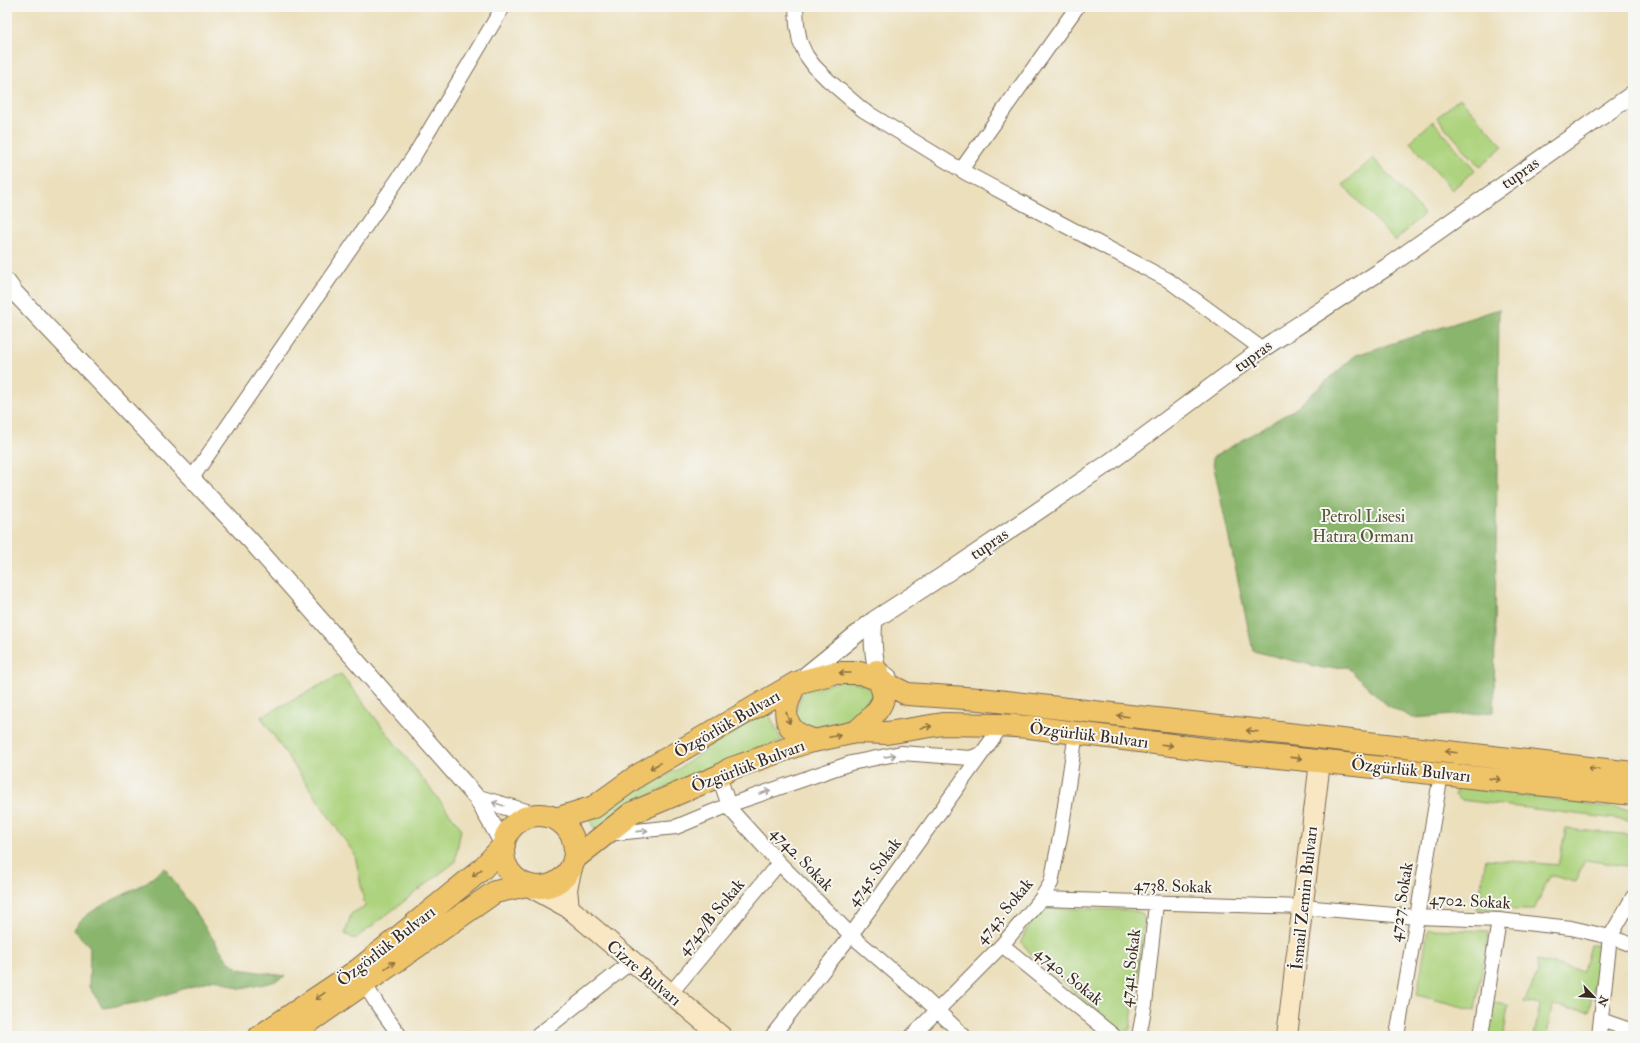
<svg xmlns="http://www.w3.org/2000/svg" width="1640" height="1043" font-family="'IM FELL Double Pica',serif">
<style>
.green{fill:#add37e;stroke:#747e4e}
.forest{fill:#8ab56d;stroke:#627046}
.lines{fill:none;stroke-linecap:round;stroke-linejoin:round}
.minor-casing{stroke:#796955;stroke-width:16}
.tertiary-casing{stroke:#796955;stroke-width:19}
.secondary-casing{stroke:#796955;stroke-width:22}
.primary-casing{stroke:#796955;stroke-width:24}
.minor{stroke:#fff;stroke-width:14}
.tertiary{stroke:#fff;stroke-width:17}
.secondary{stroke:#f9e7c3;stroke-width:20}
.primary{stroke:#efc469;stroke-width:22}
.oneway{stroke:#8c6f40}
.oneway2{stroke:#a79f9a}
.labels{text-anchor:middle;dominant-baseline:central;stroke-width:4;stroke-linejoin:round;paint-order:stroke}
.street-label{font-size:17px;fill:#3b2a1e;stroke:#f6f6f2}
.park-label{font-size:17px;fill:#585436;stroke:#f6f6f2}
</style>
<rect width="100%" height="100%" fill="#f6f6f2"/>
<filter id="ink" filterUnits="userSpaceOnUse"><feTurbulence type="fractalNoise" baseFrequency=".025" numOctaves="2"/><feDisplacementMap in="SourceGraphic" scale="8" xChannelSelector="R" yChannelSelector="G"/><feConvolveMatrix kernelMatrix="1 2 1 2 8 2 1 2 1" color-interpolation-filters="sRGB"/></filter>
<filter id="wash" filterUnits="userSpaceOnUse"><feTurbulence type="fractalNoise" baseFrequency=".012" numOctaves="4" result="noise"/><feDisplacementMap in="SourceGraphic" scale="16" xChannelSelector="R" yChannelSelector="G"/><feGaussianBlur stdDeviation="0.9" result="paint"/><feColorMatrix in="noise" values="0 0 0 0 0 0 0 0 0 0 0 0 0 0 0 0 0 1.4 0 .05"/><feComposite in="paint" operator="in"/></filter>
<g filter="url(#wash)">
<rect width="100%" height="100%" fill="#ebdfbc"/>
<path class="green" d="M1460,98L1503,146L1480,167L1437,118Z
M1433,121L1475,170L1452,190L1410,142Z
M1373,158L1424,214L1395,241L1343,185Z
M341,674L461,828L455,862L355,939L345,934L351,914L365,906L355,855L261,717Z
M845,680C861,684 868,683 876,698L865,713L841,722L817,727L802,725L794,715L803,691Z
M767,710L782,741L746,754L698,773L650,795L595,830L588,818L680,768L711,746Z
M1459,787L1633,810V821L1461,800L1455,795Z
M1566,829L1633,835V867L1585,860L1575,882L1550,875L1534,910L1477,909L1486,859L1558,865Z
M1042,908L1131,910L1142,913L1145,920L1130,1029L1121,1032L1031,954L1022,943C1022,931 1035,918 1042,908Z
M1428,929L1489,931L1475,1010L1417,995Z
M1590,945H1602L1589,1011L1552,1005L1547,1035L1552,1036H1534L1540,1005L1524,1002L1538,973L1537,960L1583,971Z
M1493,1003L1508,1005L1504,1034L1516,1036H1487Z"/>
<path class="forest" d="M1499,309L1494,712L1413,718L1387,705L1347,667L1323,668L1253,651L1212,458L1295,409L1356,355Z
M165,868L228,961L239,969L285,976L273,982L241,989L215,979L142,1002L103,1008L89,987L90,947L74,930C82,911 122,897 140,886C149,881 157,874 165,868Z"/>
</g>
<g filter="url(#ink)">
<g class="lines">
<g class="minor-casing">
<path id="minor" d="M796,7L797,25L800,42L806,55L814,66L828,80L863,110L966,173L1168,280L1262,349
M961,170L1077,7
M192,478L414,156L503,7
M719,776L730,809L779,863L851,935L921,995L964,1036
M606,834L676,827L729,805L851,763L901,753L970,758L981,754
M1041,899L1303,907L1417,917L1499,920L1571,928L1610,937L1633,945
M1002,945L1114,1036
M364,983L377,1004L400,1036
M670,994L779,863
M1601,1020L1633,1031
M537,1036L631,962
M772,1036L851,935L996,734L999,725
M912,1036L1002,945L1041,899L1051,883L1061,832L1076,733
M1139,1036L1145,1004L1156,904
M1397,1036L1441,774
M1481,1036L1499,920
M1599,1036L1610,937L1633,897"/>
</g>
<g class="tertiary-casing">
<path id="tertiary" d="M7,282L15,293L251,541L477,798
M874,620L950,571L1110,462L1262,349L1387,267L1633,94
M800,680L874,620C872,637 873,653 877,670L888,677
M504,845L477,798L535,815"/>
</g>
<g class="secondary-casing">
<path id="secondary" d="M527,885L569,908L567,889L574,859
M569,908L721,1036
M1287,1036L1319,770L1318,761"/>
</g>
<g class="primary-casing">
<path id="primary" d="M796,683C789,698 779,716 794,731C799,735 808,738 814,741
M856,732C865,724 887,705 883,692C881,684 877,680 877,671
M503 851a36 36 0 1 1 72 0a36 36 0 1 1-72 0Z
M556,819L594,807L637,776L796,683L834,673H860L877,679L907,694L980,699L1633,773
M574,859L632,813L719,776L730,769L804,743L856,732L887,733L943,724L999,725L1029,727L1211,750L1633,794
M260,1036L358,970L481,870L504,845
M289,1036L495,892L527,885"/>
</g>
<use href="#minor" class="minor"/>
<use href="#tertiary" class="tertiary"/>
<use href="#secondary" class="secondary"/>
<use href="#primary" class="primary"/>
</g>
<defs><path id="oneway-shaft" d="M-6 0H5M1.5-3L5.5 0L1.5 3" fill="none" stroke-width="1.6" stroke-linecap="round" stroke-linejoin="round"/></defs>
<g class="oneway">
<use href="#oneway-shaft" transform="translate(845 673) rotate(180)"/>
<use href="#oneway-shaft" transform="translate(1123 716) rotate(-173)"/>
<use href="#oneway-shaft" transform="translate(788 718) rotate(73)"/>
<use href="#oneway-shaft" transform="translate(926 727) rotate(-9)"/>
<use href="#oneway-shaft" transform="translate(1252 731) rotate(-173)"/>
<use href="#oneway-shaft" transform="translate(835 736) rotate(-12)"/>
<use href="#oneway-shaft" transform="translate(1167 745) rotate(7)"/>
<use href="#oneway-shaft" transform="translate(1451 752) rotate(-173)"/>
<use href="#oneway-shaft" transform="translate(1296 758) rotate(6)"/>
<use href="#oneway-shaft" transform="translate(655 766) rotate(150)"/>
<use href="#oneway-shaft" transform="translate(1594 769) rotate(-173)"/>
<use href="#oneway-shaft" transform="translate(1495 779) rotate(6)"/>
<use href="#oneway-shaft" transform="translate(477 873) rotate(140)"/>
<use href="#oneway-shaft" transform="translate(390 965) rotate(-35)"/>
<use href="#oneway-shaft" transform="translate(320 996) rotate(145)"/>
</g>
<g class="oneway2">
<use href="#oneway-shaft" transform="translate(890 756) rotate(-11)"/>
<use href="#oneway-shaft" transform="translate(765 792) rotate(-19)"/>
<use href="#oneway-shaft" transform="translate(498 804) rotate(-163)"/>
<use href="#oneway-shaft" transform="translate(642 831) rotate(-6)"/>
</g>
</g>
<g class="labels">
<g class="street-label">
<text transform="translate(1520 173) rotate(-35)">tupras</text>
<text transform="translate(1253 356) rotate(-36)">tupras</text>
<text transform="translate(989 544) rotate(-34)">tupras</text>
<text transform="translate(727 724) rotate(-30)">Özgörlük Bulvarı</text>
<text transform="translate(1089 735) rotate(7)">Özgürlük Bulvarı</text>
<text transform="translate(748 766) rotate(-21)">Özgürlük Bulvarı</text>
<text transform="translate(1411 770) rotate(6)">Özgürlük Bulvarı</text>
<text transform="translate(802 859) rotate(46)">4742. Sokak</text>
<text transform="translate(874 872) rotate(-54)">4745. Sokak</text>
<text transform="translate(1173 886) rotate(2)">4738. Sokak</text>
<text transform="translate(1304 898) rotate(-84)">İsmail Zemin Bulvarı</text>
<text transform="translate(1470 901) rotate(3)">4702. Sokak</text>
<text transform="translate(1401 902) rotate(-81)">4727. Sokak</text>
<text transform="translate(1004 911) rotate(-50)">4743. Sokak</text>
<text transform="translate(711 917) rotate(-50)">4742/B Sokak</text>
<text transform="translate(386 946) rotate(-38)">Özgörlük Bulvarı</text>
<text transform="translate(1130 968) rotate(-83)">4741. Sokak</text>
<text transform="translate(644 973) rotate(40)">Cizre Bulvarı</text>
<text transform="translate(1069 976) rotate(39)">4740. Sokak</text>
</g>
<g class="park-label">
<text x="1363" y="516">Petrol Lisesi<tspan x="1363" dy="20">Hatıra Ormanı</tspan></text>
</g>
</g>
<rect width="1640" height="1043" fill="none" stroke="#f6f6f2" stroke-width="24"/>
<g transform="translate(1594 997) rotate(115)" stroke="#f6f6f2" stroke-width="3" paint-order="stroke">
<path d="M0-3L7 15L0 10L-7 15Z" fill="#3b2a1e"/>
<text y="-6" font-size="11" font-weight="bold" text-anchor="middle" fill="#3b2a1e">N</text>
</g>
</svg>
